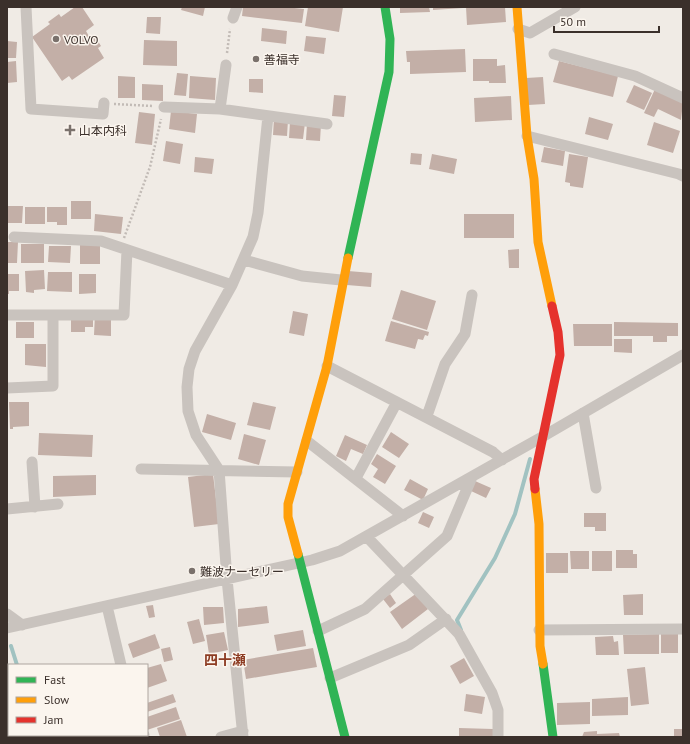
<svg xmlns="http://www.w3.org/2000/svg" width="690" height="744" font-family="'PT Sans','Noto Sans JP',sans-serif">
<style>
.lines{fill:none;stroke-linecap:round;stroke-linejoin:round}
.stream{stroke:#a1c2c1;stroke-width:4}
.building{fill:#c3afa7}
.path{stroke:#c2bbb6;stroke-width:2.5;stroke-dasharray:2 2;stroke-linecap:butt}
.street{stroke:#c9c3be;stroke-width:11}
.fast{stroke:#30b455;stroke-width:9}
.slow{stroke:#ff9f0a;stroke-width:9}
.jam{stroke:#e5322d;stroke-width:9}
.poi-dot{fill:#7a716c;stroke:#fbf5ee;stroke-width:1.5}
.labels{text-anchor:middle;dominant-baseline:central;stroke-width:3;stroke-linejoin:round;paint-order:stroke}
.poi-label{font-size:12px;fill:#3b302b;stroke:#fbf5ee;text-anchor:start}
.quarter-label{font-size:14px;font-weight:bold;fill:#8c3b22;stroke:#fbf5ee}
</style>
<rect width="100%" height="100%" fill="#f0ebe5"/>
<g class="lines">
<path class="stream" d="M461,630L457,620L495,558L515,514L530,459
M11,646L17,665
M7,674L9,685
M18,735L19,737
M43,735L44,737"/>
</g>
<path class="building" d="M75,7H82L94,25L86,31L90,38L94,35L101,46L98,48L104,58L72,80L69,76L62,81L32,37L50,24L48,22L59,14L61,17Z
M182,7H205L203,16L181,10Z
M243,7H285L304,9L302,23L242,16Z
M308,7H343L339,32L305,26Z
M400,7H429L430,12L400,13Z
M433,7H463V8L433,10Z
M466,7H505L506,22L467,25Z
M147,17H161L160,34L146,33Z
M262,28L287,31L286,44L261,41Z
M306,36L326,38L324,54L304,51Z
M144,40L177,41V66L143,65Z
M7,41L17,42L16,58H7Z
M465,49L466,72L410,74V62H407L406,51Z
M473,59H497V66L505,65L506,83H489V81H473Z
M16,61L17,82L7,83V62Z
M559,61L618,76L613,97L553,82Z
M177,73L188,74L186,96L174,95Z
M118,76L135,77V98H118Z
M190,76L216,78L215,100L189,98Z
M543,77L545,104L528,105L526,78Z
M249,79H263V93L249,92Z
M142,84L163,85V101L142,100Z
M634,85L652,93L644,110L626,102Z
M655,89L683,102L681,120L658,109L654,117L644,113Z
M334,95L346,96L344,117L332,116Z
M511,96L512,120L475,122L474,98Z
M171,111L197,114L195,133L169,129Z
M139,112L155,114L152,145L135,143Z
M589,117L613,124L608,140L585,134Z
M274,119L288,120L287,136L273,135Z
M290,122L305,123L303,139L289,138Z
M654,122L680,131L673,153L647,145Z
M307,123L321,124L320,141L306,140Z
M166,141L183,144L180,164L163,161Z
M544,147L565,151L563,166L541,162Z
M411,153L422,154L421,165L410,164Z
M432,154L457,159L454,174L429,169Z
M569,154L588,157L583,188L570,186V183L565,182Z
M195,157L214,159L212,174L194,172Z
M71,201H91V219H71Z
M7,206H23L22,223H7Z
M25,207H45V224H25Z
M47,207H67V225H57V222H47Z
M95,214L123,217L121,234L94,231Z
M464,214H514V238H464Z
M7,242H18L17,263H7Z
M21,244H44V263H21Z
M80,245H100V264H80Z
M49,246H71L70,263L48,262Z
M519,249V268H509L508,250Z
M44,270L45,289L34,290V293L26,292L25,271Z
M348,271L372,273L371,287L347,285Z
M48,272H72V292L47,291Z
M7,274H19V291H9V294H7Z
M79,274H96V293L79,294Z
M401,290L436,301L427,330L392,319Z
M293,311L308,314L304,336L289,333Z
M71,313H93V327H85V332H71Z
M95,314H111V336L94,335Z
M391,321L429,332L428,336L425,335L423,340L418,339L415,349L385,341Z
M16,322H34V338H16Z
M614,322L678,323V336H667V342H653V336H614Z
M573,324H612V346H574Z
M614,339H632V353L614,352Z
M25,344H46V367L25,365Z
M9,402H29V426L13,427V429H10Z
M253,402L276,407L270,430L247,425Z
M207,414L236,423L231,440L202,432Z
M391,432L409,444L399,458L382,447Z
M39,433L93,435L92,457L38,455Z
M244,434L266,440L259,465L238,459Z
M345,435L367,445L363,454L351,449L346,461L336,456Z
M377,454L396,466L385,484L373,477L378,469L371,464Z
M213,474L219,524L194,527L188,477Z
M96,475V495L53,497V476Z
M410,479L428,489L423,500L404,490Z
M475,481L491,488L486,498L471,491Z
M423,512L434,517L429,528L418,523Z
M584,513H606V531H595V527H584Z
M616,550H633V554H637V568H616Z
M570,551H589V569H571Z
M592,551H612V571H592Z
M546,553H568V573H546Z
M417,593L428,609L402,629L390,612Z
M390,594L396,603L390,608L383,599Z
M643,594V615H624L623,595Z
M153,605L155,617L149,618L146,606Z
M267,606L269,623L238,627V609Z
M203,607H223L224,623L204,625Z
M199,619L205,641L193,644L187,622Z
M303,630L306,646L277,651L274,635Z
M224,632L228,650L209,654L206,635Z
M155,634L160,648L133,658L128,644Z
M659,634V654H624L623,635Z
M661,634H678V653H661Z
M613,636L614,642L618,641L619,655H596L595,637Z
M170,647L173,660L164,662L161,649Z
M313,648L317,667L246,679L243,660Z
M464,658L474,676L460,684L450,666Z
M161,664L167,681L147,688V668Z
M645,667L649,704L631,706L627,669Z
M173,694L176,702L147,712V703Z
M466,694L485,697L482,714L464,711Z
M628,697V715L592,716V699Z
M590,702V724L557,725V703Z
M176,707L180,719L147,730V717Z
M181,720L187,737H160L157,728Z
M459,728L493,729V737H459Z
M674,729H683V737H674Z
M597,731V734L619,733L620,737H582L584,732Z"/>
<g class="lines">
<path class="path" d="M227,53L230,29
M114,104L153,106
M124,238L150,167L161,119"/>
<path class="street" d="M26,7L31,109L103,114L104,103
M233,18L237,7
M518,29L530,33L575,7
M554,54L635,76L683,98
M164,107L220,109L327,124
M220,109L226,65
M527,136L679,174L683,176
M14,237L101,241L232,285
M244,260L302,276L341,280
M7,315H53
M327,366L493,452L502,460
M7,388L53,386V315H124L127,250
M583,413L596,488
M427,416L445,364L465,334L472,295
M307,441L403,516
M32,462L35,507
M141,469L297,472
M356,478L397,402
M7,509L58,504
M367,537L459,634L492,693L498,710V737
M107,606L121,665
M7,614L22,625
M7,628L312,560L340,551L542,437L683,355
M539,630L683,629
M318,631L365,609L447,536L472,477
M330,678L409,645L446,619
M144,735V737
M221,737L243,731
M243,737L227,579L219,470L196,435L188,411L187,387L189,369L195,351L232,285L253,237L258,213L268,116"/>
<path class="fast" d="M348,258L389,72L390,39L385,7
M298,554L345,737
M543,664L553,737"/>
<path class="slow" d="M517,7L527,136L534,179L538,242L552,306
M535,489L539,524L540,646L543,664
M298,554L288,517V504L327,366L348,258"/>
<path class="jam" d="M535,489L534,479L560,355L558,332L552,306"/>
</g>
<g class="poi-dot">
<circle cx="56" cy="39" r="4"/>
<circle cx="256" cy="59" r="4"/>
<path d="M68 124h4v4h4v4h-4v4h-4v-4h-4v-4h4z"/>
<circle cx="192" cy="571" r="4"/>
</g>
<g class="labels">
<g class="poi-label">
<text x="64" y="39">VOLVO</text>
<text x="264" y="59">善福寺</text>
<text x="79" y="130">山本内科</text>
<text x="200" y="571">難波ナーセリー</text>
</g>
<g class="quarter-label">
<text x="225" y="660">四十瀬</text>
</g>
</g>
<rect width="690" height="744" fill="none" stroke="#3b302b" stroke-width="16"/>
<rect x="8" y="664" width="140" height="72" fill="#fbf5ee" stroke="#aea6a0"/>
<rect x="16" y="677" width="20" height="6" fill="#30b455" stroke="#aea6a0"/>
<text x="44" y="684" font-size="12" fill="#3b302b">Fast</text>
<rect x="16" y="697" width="20" height="6" fill="#ff9f0a" stroke="#aea6a0"/>
<text x="44" y="704" font-size="12" fill="#3b302b">Slow</text>
<rect x="16" y="717" width="20" height="6" fill="#e5322d" stroke="#aea6a0"/>
<text x="44" y="724" font-size="12" fill="#3b302b">Jam</text>
<path d="M554 26v6h105v-6" fill="none" stroke="#3b302b" stroke-width="2"/>
<text x="560" y="26" font-size="12" fill="#3b302b" stroke="#fbf5ee" stroke-width="3" paint-order="stroke">50 m</text>
</svg>
